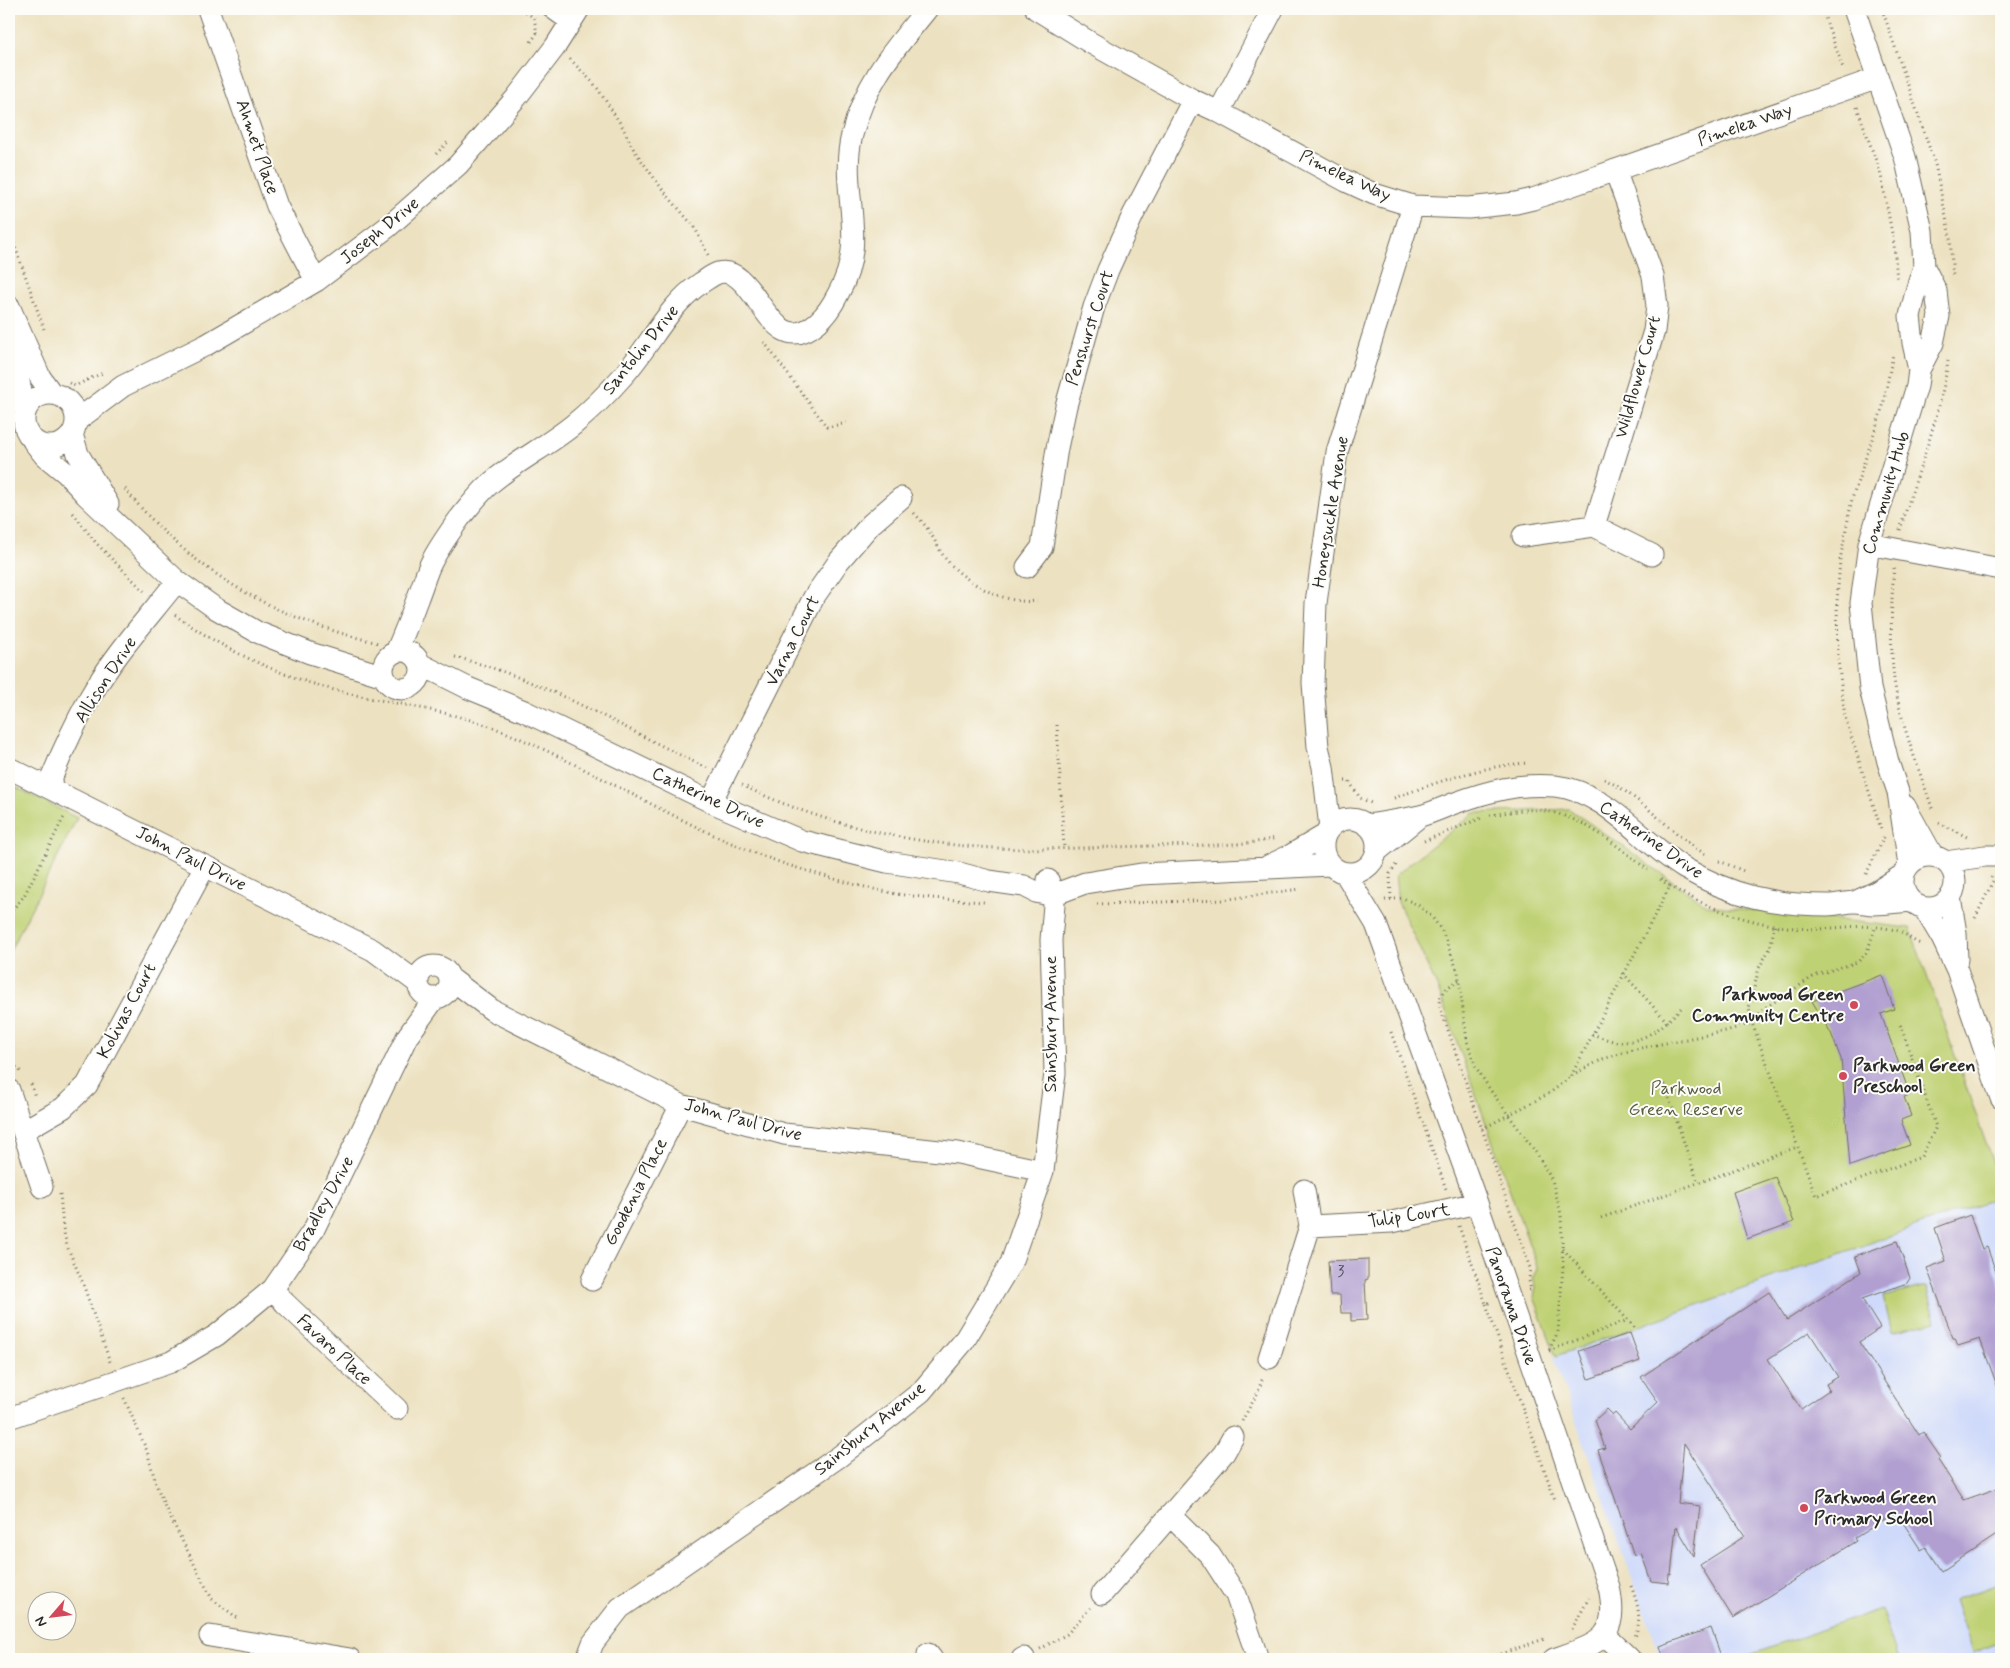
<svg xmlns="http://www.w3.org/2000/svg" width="2010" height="1668" font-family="Mynerve,sans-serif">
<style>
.built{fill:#cfdafa}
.green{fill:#bfd174;stroke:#757e50}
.building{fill:#b09fd0;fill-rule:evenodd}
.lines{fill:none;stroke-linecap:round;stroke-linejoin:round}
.minor-casing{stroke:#6f6b5f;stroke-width:23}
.path{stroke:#6f6b5f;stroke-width:3;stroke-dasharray:1 4;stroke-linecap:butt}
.minor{stroke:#fff;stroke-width:21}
.poi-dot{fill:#d1495b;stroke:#fdfcf7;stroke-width:2}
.labels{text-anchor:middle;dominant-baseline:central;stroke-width:4;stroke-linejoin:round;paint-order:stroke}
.number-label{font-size:15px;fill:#4c4854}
.street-label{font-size:18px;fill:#2b2b2b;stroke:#fdfcf7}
.poi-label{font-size:18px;font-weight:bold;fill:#2b2b2b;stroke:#fdfcf7;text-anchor:start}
.park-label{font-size:18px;fill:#575d41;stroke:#fdfcf7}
</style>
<rect width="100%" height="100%" fill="#fdfcf7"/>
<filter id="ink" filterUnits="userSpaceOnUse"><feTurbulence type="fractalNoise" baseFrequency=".02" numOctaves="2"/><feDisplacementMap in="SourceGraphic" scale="10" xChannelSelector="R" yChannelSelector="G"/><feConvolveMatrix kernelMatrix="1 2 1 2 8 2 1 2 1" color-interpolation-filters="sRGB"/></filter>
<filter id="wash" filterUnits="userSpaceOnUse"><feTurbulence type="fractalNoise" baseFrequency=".0096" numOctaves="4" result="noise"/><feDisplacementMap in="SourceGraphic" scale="20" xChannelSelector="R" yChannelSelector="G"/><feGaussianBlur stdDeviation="1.12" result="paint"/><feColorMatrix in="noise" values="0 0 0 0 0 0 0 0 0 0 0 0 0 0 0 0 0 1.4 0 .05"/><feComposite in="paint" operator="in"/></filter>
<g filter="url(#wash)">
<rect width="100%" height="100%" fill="#ece1c0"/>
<path class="built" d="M2001,1196V1659H1661L1553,1357Z"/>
<path class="green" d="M9,784L77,818L9,953Z
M1569,809L1707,905L1910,928L2001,1186V1196L1556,1356L1534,1297L1536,1287L1533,1279L1538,1269L1438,989L1398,902L1395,875L1474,813Z
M1927,1286L1936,1321L1892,1332L1883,1297Z
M2001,1583V1641L1972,1652L1954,1600Z
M1881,1609L1898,1659H1748L1747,1656Z"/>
<g id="blocks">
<path class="building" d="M1882,975L1894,1009L1881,1014L1910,1095L1904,1097L1911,1116L1901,1120L1910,1145L1850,1166L1841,1059L1831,1033L1812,1001Z
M1775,1177L1794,1222L1747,1239L1733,1192Z
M1970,1215L1982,1249L1987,1247L2001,1286V1391H1999L1980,1339L1958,1346L1955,1338H1953L1927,1268L1946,1261L1935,1228Z
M1897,1241L1910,1278L1907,1283L1862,1299L1880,1328L1859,1342L1919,1435L1923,1432L1941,1458L1938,1460L1964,1500L2001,1487V1532L1942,1571L1926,1547L1921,1550L1896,1512L1855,1538L1857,1541L1733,1618L1700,1565L1745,1536L1684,1443L1678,1503L1700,1506L1694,1556L1676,1526L1671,1575L1669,1574L1668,1583L1651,1581L1641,1553L1634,1556L1619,1510L1598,1450L1605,1448L1595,1420L1607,1409L1613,1415L1615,1413L1630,1429L1658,1402L1641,1377L1769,1292L1787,1320L1861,1272L1855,1256ZM1809,1332L1838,1377L1826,1384L1829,1390L1801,1409L1768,1359Z
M1368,1259V1279L1365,1280L1367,1320L1351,1321V1313H1341L1340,1295H1330L1328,1261Z
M1630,1333L1640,1361L1589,1379L1579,1351Z
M1711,1628L1722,1659H1664L1660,1646Z"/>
</g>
</g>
<g filter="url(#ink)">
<use href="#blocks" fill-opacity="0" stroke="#6f6b5f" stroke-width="1"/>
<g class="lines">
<g class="minor-casing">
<path id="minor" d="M208,9L277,206L316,281
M554,9L571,21
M1036,9L1091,43L1193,100L1219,112L1346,181L1374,194L1413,206L1468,208L1516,203L1533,199L1878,78
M1854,9L1905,157L1922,231L1924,267L1936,291L1939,316L1933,343L1919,370
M1219,112L1273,9
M9,306L40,377L52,394
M9,330L25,412
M24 420a26 26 0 1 1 52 0a26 26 0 1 1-52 0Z
M76,421L123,386L206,345L316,281L389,226L458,165L516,98L555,47L579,9
M72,434L78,454L108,504
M33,441L44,455L66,473L86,495L177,581L215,608L257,632L310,653L384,676
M1594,526L1654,331L1657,306L1653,276L1615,170
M1523,536L1594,526L1652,555
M1869,544L2001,569
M1027,567L1042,547L1057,448L1066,406L1094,307L1108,270L1133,215L1193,100
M383 670a19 19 0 1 1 38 0a19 19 0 1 1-38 0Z
M396,652C404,634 411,616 418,597C423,585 426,572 432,561C439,547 450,532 459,519C469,507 480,492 492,482C517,461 547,446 573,425C590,411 607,394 622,377C650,347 666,307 701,283C706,280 712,275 718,273C758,263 768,366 818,322C827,314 833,304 838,294C870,239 838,190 852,135C865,82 894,50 927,9
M420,664L468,688L524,711L711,802L802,841L887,862L959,873L989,881L1024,886L1036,892L1045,894L1061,892L1085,883L1141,874L1330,865
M9,768L373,950L418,983
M48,787C60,756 74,726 90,697C114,655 148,618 177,581
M711,802L814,597L839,561L871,524L901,498
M1905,806L1933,856
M1323 846a27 27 0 1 1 54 0a27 27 0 1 1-54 0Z
M1368,825C1385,822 1403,820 1420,816C1432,813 1444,807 1455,803C1489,791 1518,783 1555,786C1609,792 1640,842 1684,868C1732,896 1773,905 1828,905C1837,905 1846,902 1855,902C1861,902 1867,904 1874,904C1886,904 1899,902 1911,901
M1330,828L1323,767L1318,747L1313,683L1316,603L1337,452L1413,206
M1377,851L1420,816
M1903 882a26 26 0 1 1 52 0a26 26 0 1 1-52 0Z
M1946,862L1985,856H2001
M1909,865L1898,792L1888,762L1870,688L1861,603L1869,544L1917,386L1919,370L1913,343L1910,316L1917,288L1924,267
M1268,866L1291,855L1325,835
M1345,873L1376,924L1477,1203L1609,1587C1620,1639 1598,1644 1554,1659
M1950,897L1956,933L1957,960
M1857,901L1876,892L1904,874
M1924,908L1942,938L1957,970L2001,1098
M418 982a16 16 0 1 1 32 0a16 16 0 1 1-32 0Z
M450,978L492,1010L681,1105L784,1134L958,1153L1043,1171
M9,1090L42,1187
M23,1131L63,1108L87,1085L205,866
M1310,1226L1392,1222L1477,1203
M592,1280L681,1105
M273,1289L285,1303L397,1409
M1269,1358L1310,1226L1304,1190
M9,1418L171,1362L217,1335L273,1289L314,1229L407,1037L435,998
M1170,1515L1210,1555L1236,1595L1258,1659
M1102,1594L1224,1453L1233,1437
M1605,1635L1630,1659
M210,1636L350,1659
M928,1654L932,1659
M587,1659L593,1643L620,1608L840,1456L921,1392L964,1341L1011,1263L1043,1171L1055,1073L1051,940L1054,905L1053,893L1048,880
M1022,1659L1024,1658"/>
</g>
<path class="path" d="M522,9L534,18L537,33
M1822,9L1843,68
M1882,9L1935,164L1950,237L1953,277
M531,42L537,33L540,36
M570,59L596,86L622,126L634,150L662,189L695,228L708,255
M1857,107L1881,175L1894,244L1897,280
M436,154L449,141
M9,229L45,332
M764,342L827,427L847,423
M87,380L105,372
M69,383L75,386L87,380L88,382
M9,438L12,445
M125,489C191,571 276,620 379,643
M73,513L96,543L144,591
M914,513C920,519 925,525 929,531C935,540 939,550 945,558C965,583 1005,605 1037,601
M1900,530C1917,473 1940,419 1948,361
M1894,568C1891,604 1890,644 1894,679C1900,724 1919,768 1933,811
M175,615C221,648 272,672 327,688C385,704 444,708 500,730C598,770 687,831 788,865C823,876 860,887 897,894C926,898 955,900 984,902
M455,657C544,679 624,729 707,768
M1057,725L1064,848
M1604,779C1642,797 1669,832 1705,854
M1345,781H1349L1360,798L1371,803
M742,785C814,821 897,841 978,847C1036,851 1094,847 1151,846C1187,845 1242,847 1276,838
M1394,798C1438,782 1481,766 1527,763
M1490,815C1501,814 1512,811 1524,810C1573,807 1612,842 1648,870
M1939,823L1969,838
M1881,829L1845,717L1838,659L1837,602L1840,560L1852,499L1883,406L1893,354
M1424,841L1484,817
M1719,861L1744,871
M1866,874L1884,837
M1670,886C1716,913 1765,929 1819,929C1838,928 1857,925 1877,927C1884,928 1892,929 1899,931C1907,934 1914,943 1922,944
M1391,899L1390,874L1397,863
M1385,900L1403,898L1418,905L1432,917L1442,931L1458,972L1467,1041L1476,1067L1491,1091L1537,1154L1552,1180L1561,1214L1563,1266L1558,1332L1549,1350
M1097,904L1222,900L1300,889
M9,914L24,896L64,817
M1975,918L1993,881L1991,876
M1775,925L1770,948L1759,968L1749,1008L1752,1023L1816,1196L1921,1157L1936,1127L1900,1024
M1623,973L1668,1023
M1459,980C1449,986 1440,992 1439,1004L1530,1268L1529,1281L1531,1290H1529
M1391,1032L1446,1189
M1592,1034C1601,1037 1614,1043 1623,1042C1648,1041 1667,1023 1683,1006
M9,1060L21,1072
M1571,1076L1670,886L1657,877
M31,1084L35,1097
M1664,1084L1698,1183
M1482,1129L1550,1093L1574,1074L1603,1059L1636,1049L1726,1031L1752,1023L1763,1009L1816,975L1858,962L1867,952L1876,926
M60,1194L63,1228L67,1246L82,1281L110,1362
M1601,1218L1797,1147
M1459,1226L1486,1304L1492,1302
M1563,1249L1635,1328
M1486,1304L1555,1500
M1549,1351L1628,1320
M124,1398L147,1451L156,1484L165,1507L212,1599L239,1619
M1242,1421L1257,1394L1263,1377
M1631,1586C1638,1604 1642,1618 1635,1637
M1572,1629L1589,1598
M1040,1649L1067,1634L1090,1608
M1486,1659L1547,1638"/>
<use href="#minor" class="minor"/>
</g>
</g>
<g class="poi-dot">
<circle cx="1854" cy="1005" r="5"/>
<circle cx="1843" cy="1076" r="5"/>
<circle cx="1804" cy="1508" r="5"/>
</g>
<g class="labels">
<g class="number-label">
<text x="1341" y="1272">3</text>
</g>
<g class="street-label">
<text transform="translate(1745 125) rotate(-19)">Pimelea Way</text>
<text transform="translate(257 147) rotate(71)">Ahmet Place</text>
<text transform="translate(1345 176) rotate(25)">Pimelea Way</text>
<text transform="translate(380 231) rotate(-39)">Joseph Drive</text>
<text transform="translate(1090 328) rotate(-72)">Penshurst Court</text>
<text transform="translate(641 350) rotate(-51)">Santolin Drive</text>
<text transform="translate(1638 377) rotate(-74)">Wildflower Court</text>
<text transform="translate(1886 493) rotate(-74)">Community Hub</text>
<text transform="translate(1331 512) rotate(-81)">Honeysuckle Avenue</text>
<text transform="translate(793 641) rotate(-63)">Varna Court</text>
<text transform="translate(106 680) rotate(-57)">Allison Drive</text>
<text transform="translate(708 798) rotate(25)">Catherine Drive</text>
<text transform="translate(1651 840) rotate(35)">Catherine Drive</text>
<text transform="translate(191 859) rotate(27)">John Paul Drive</text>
<text transform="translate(127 1011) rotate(-62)">Kolivas Court</text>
<text transform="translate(1051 1024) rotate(-90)">Sainsbury Avenue</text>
<text transform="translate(743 1120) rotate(15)">John Paul Drive</text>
<text transform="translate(636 1192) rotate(-63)">Goodenia Place</text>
<text transform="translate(324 1204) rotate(-61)">Bradley Drive</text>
<text transform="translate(1409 1216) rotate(-9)">Tulip Court</text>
<text transform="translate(1511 1306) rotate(71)">Panorama Drive</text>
<text transform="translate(334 1350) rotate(43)">Favaro Place</text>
<text transform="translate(870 1429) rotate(-39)">Sainsbury Avenue</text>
</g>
<g class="poi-label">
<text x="1844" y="995" text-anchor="end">Parkwood Green<tspan x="1844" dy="21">Community Centre</tspan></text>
<text x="1853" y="1066">Parkwood Green<tspan x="1853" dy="21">Preschool</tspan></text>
<text x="1814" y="1498">Parkwood Green<tspan x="1814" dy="21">Primary School</tspan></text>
</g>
<g class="park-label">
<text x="1686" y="1089">Parkwood<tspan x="1686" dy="21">Green Reserve</tspan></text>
</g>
</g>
<rect width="2010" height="1668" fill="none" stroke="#fdfcf7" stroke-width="30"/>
<g transform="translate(52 1616) rotate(242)"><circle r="24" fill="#fdfcf7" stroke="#a9a8a5"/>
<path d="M0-4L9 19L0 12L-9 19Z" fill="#d1495b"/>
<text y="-8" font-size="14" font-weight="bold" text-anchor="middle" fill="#2b2b2b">N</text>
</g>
</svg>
